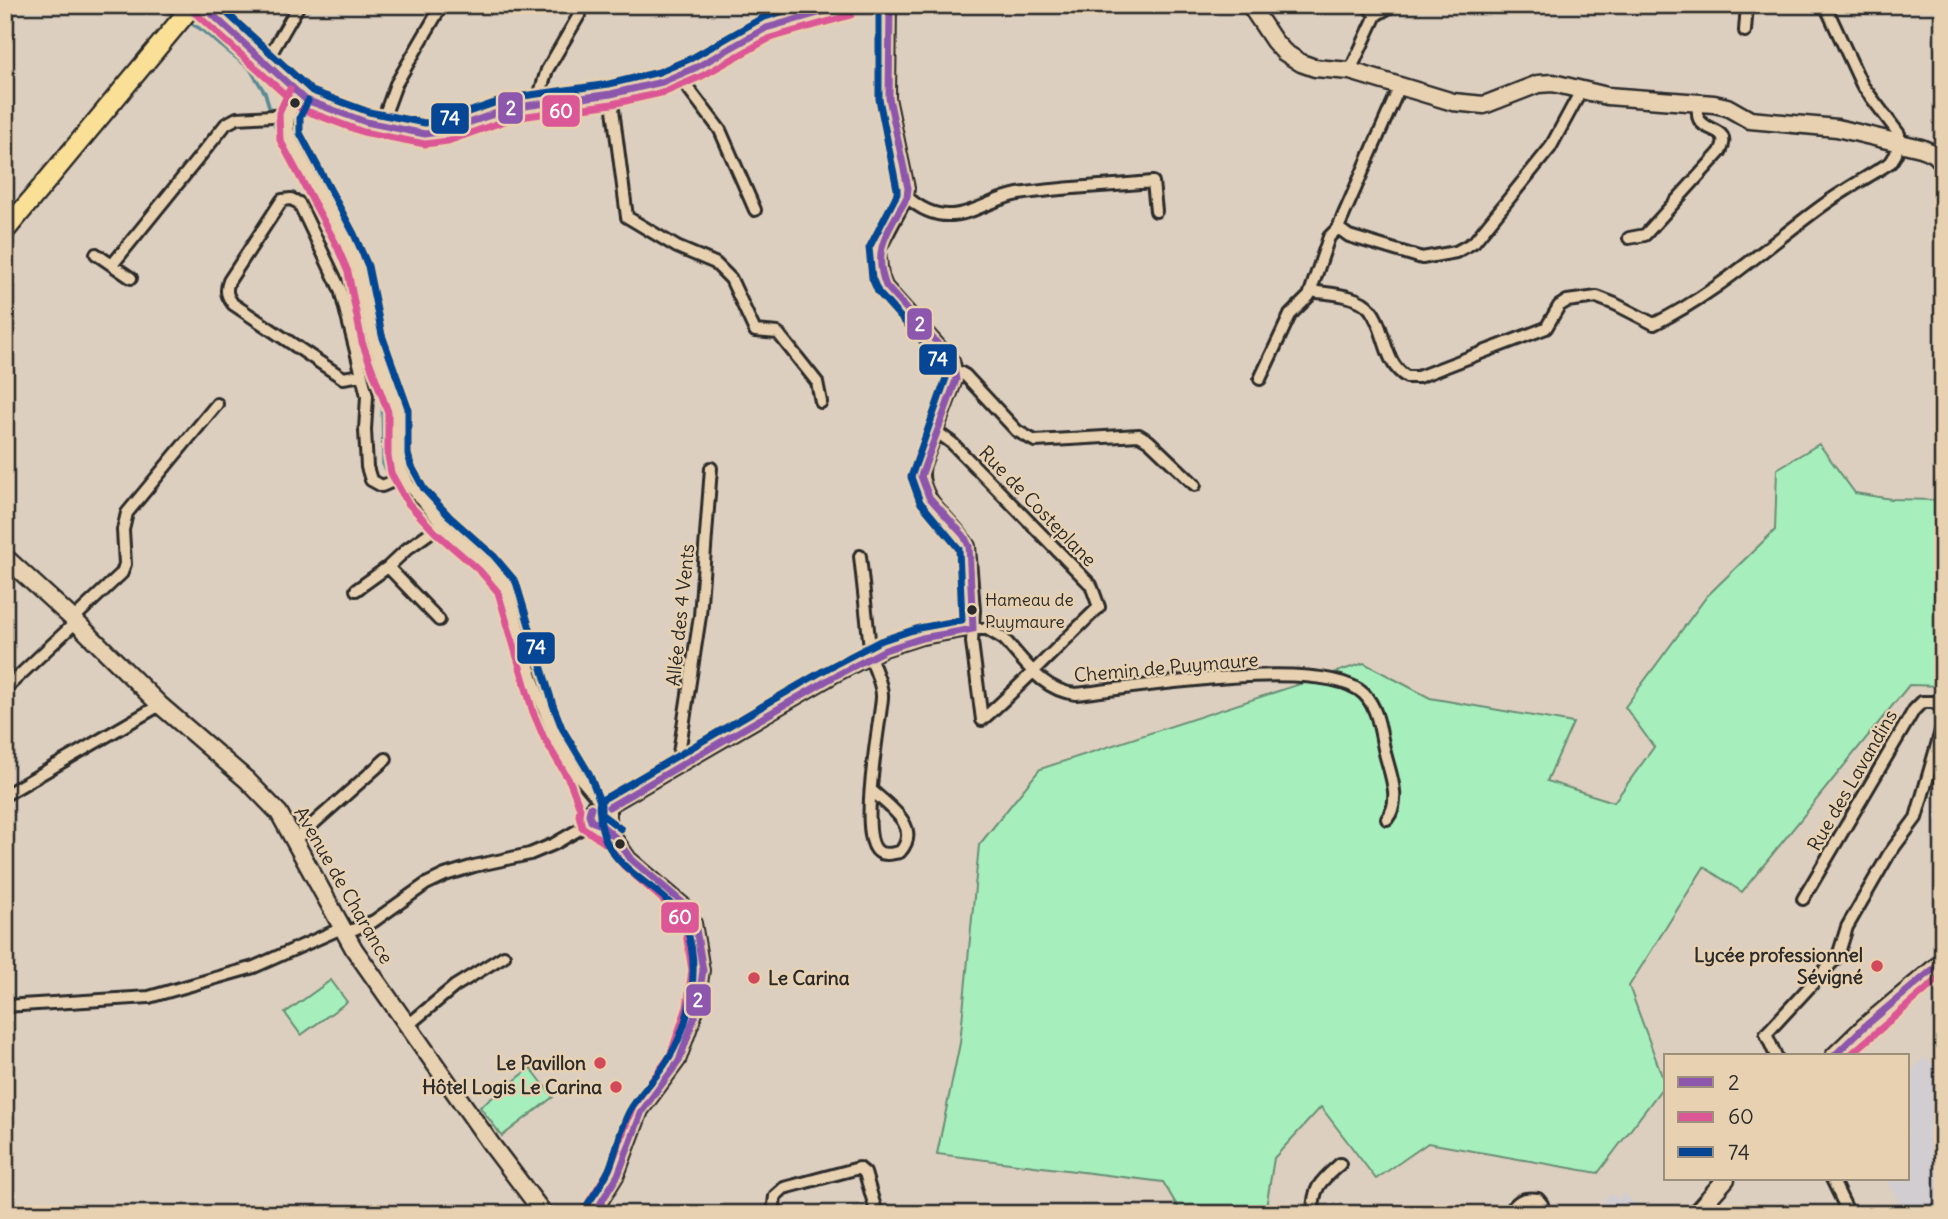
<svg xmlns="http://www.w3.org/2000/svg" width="1948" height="1219" font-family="Delius,sans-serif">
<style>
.built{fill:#d2cdd0}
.green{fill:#a6efbd;stroke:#688d74;stroke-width:2}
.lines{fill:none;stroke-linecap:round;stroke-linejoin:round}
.stream{stroke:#5a8a92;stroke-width:3.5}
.street-casing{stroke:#2b2b2b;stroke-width:16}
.secondary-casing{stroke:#2b2b2b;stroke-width:21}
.primary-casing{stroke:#2b2b2b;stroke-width:23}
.street{stroke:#e7d1b0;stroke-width:10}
.secondary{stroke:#e7d1b0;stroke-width:16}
.primary{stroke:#fadf96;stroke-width:18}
.bus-1-casing{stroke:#e7d1b0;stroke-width:12}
.bus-2-casing{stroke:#e7d1b0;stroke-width:12}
.bus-3-casing{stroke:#e7d1b0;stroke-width:12}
.bus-1{stroke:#8c57ac;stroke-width:7}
.bus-2{stroke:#dc5796;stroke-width:7}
.bus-3{stroke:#064695;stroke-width:7}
.bus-dot{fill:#2b2b2b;stroke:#e7d1b0;stroke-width:2.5}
.poi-dot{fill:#d1495b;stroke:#e7d1b0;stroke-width:2.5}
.labels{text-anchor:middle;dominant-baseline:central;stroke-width:5;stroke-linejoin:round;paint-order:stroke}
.bus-label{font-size:17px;fill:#2b2b2b;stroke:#e7d1b0;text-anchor:start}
.street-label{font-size:19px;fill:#2b2b2b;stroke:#e7d1b0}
.poi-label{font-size:19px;font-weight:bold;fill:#2b2b2b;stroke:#e7d1b0;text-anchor:end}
.line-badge{stroke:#e7d1b0;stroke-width:2.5}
.badge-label{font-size:19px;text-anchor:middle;font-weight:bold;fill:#fff}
</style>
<rect width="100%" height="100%" fill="#ddcfbf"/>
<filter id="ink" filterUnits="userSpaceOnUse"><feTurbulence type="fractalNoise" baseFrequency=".0143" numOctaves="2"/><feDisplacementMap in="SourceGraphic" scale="14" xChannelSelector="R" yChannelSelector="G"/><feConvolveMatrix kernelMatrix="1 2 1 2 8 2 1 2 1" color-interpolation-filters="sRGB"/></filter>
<g filter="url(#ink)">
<path class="built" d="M1924,1057L1935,1067L1943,1057V1214H1903L1888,1179H1908V1076Z
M1611,1193L1618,1199L1624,1193L1647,1214H1593Z"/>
<path class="green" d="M1819,444L1855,493L1891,499L1934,500L1943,489V686L1909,685L1742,892L1704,867L1629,986L1665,1084L1598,1173L1428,1143L1376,1179L1321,1107L1274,1158L1265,1214H1182L1163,1182L937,1154L960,1043L979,845L1040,769L1364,663L1430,698L1573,723L1547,781L1614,802L1654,747L1625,707L1707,596L1775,530L1777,469Z
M331,980L347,1002L301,1035L285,1013Z
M531,1068L553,1097L502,1136L480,1107Z"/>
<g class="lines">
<path class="stream" d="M156,5L176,16
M186,21L199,28L250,69L265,93L278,137L303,187L341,250L352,285L357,321L382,390L383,464L396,490L495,592L509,629L533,715L570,783
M630,866L687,918L695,975
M687,1023L693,991
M583,1214C602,1189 614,1163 622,1133"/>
<g class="street-casing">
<path id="street" d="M890,5L889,98L908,188L907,197L879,250L882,276L886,286L953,361L956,370L965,375L1017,431L1035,441L1139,435L1149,441L1195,485
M1366,5L1376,15
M1745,31L1747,5
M266,62L299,5
M1350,71L1376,15L1393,5
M679,76L720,130L755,210
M611,94L627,217L677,247L715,263L731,279L755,331L778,333L817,382L821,402
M299,95C290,107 286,122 290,137L345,239L358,269L372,338L398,410V455L401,469L409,485L442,524L487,564L507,587L532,677L553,733L579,777L601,803L610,808V819L616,838
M537,103L547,70L585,5
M381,125L396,84L442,5
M907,197C919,208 935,216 952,215C973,214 995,198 1018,194C1063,187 1109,186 1153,182L1156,211
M1338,228L1349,236L1422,258L1456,252L1474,242L1550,148L1582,89
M1629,238L1645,235L1720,152C1733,127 1705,133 1699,119C1697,114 1698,107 1698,102
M96,254L131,278
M112,265L226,124L237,118L290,115
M1311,291C1328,294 1358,294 1370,309C1386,328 1383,364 1407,377H1418L1546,328L1559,306L1567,301L1597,297L1615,304L1654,324C1716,294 1767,246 1822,206C1844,190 1868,177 1891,162L1896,154L1899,134L1862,85L1825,5
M362,375L343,378L233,304C227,296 225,291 229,281L282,200L291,199L299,203L340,289L362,375L367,396L365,430L367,467L371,480L382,486L405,476
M1260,379L1290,315L1309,296L1329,237L1338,228L1400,86
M937,432L952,443L1091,585L1099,607C1059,645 1023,684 982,720L972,642L974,610L969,546C954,519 916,499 924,465L956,380V370
M860,556L871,657C874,671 883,684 882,698C880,724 857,838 879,852C885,856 893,853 900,852C922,827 889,806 871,790
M356,590L388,567
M73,619L122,573L125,564L123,530L127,513L217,404
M439,620L388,567L407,549L442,524
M5,689L76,622
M681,764L679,753L700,616L711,468
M5,795L160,705
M591,807L589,814L591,821L601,825L616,838L630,858L684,904L695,923L703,970L697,1010L679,1061L642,1111L618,1175L594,1214
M609,807L833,677L885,650L922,638L973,629H987L1004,639C1025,662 1043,691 1076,694C1133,688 1325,655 1364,694C1379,709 1380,733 1385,753C1390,774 1402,800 1387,819
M295,840L386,759
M1803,899L1914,710L1922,702H1933L1943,708
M345,933L374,921L426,884L445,875L474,866L530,854L554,844L592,822
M5,1006L149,997L254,967L342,928
M407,1026L455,986L504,956
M1776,1056L1766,1034L1838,956L1847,927L1889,854L1916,818L1943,724
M1832,1179L1849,1214
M773,1214L775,1196L784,1188L859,1168L865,1173L877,1214
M1313,1214C1313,1186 1321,1181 1340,1164
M1508,1214C1517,1201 1522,1197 1538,1199L1542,1204L1543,1214"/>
</g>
<g class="secondary-casing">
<path id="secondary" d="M202,5L306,100L366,122L425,134L445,131L511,108L611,94L662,82L697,67L726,49L766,28L789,20L848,5
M1250,5L1274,41L1284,52L1301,63L1315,68L1350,71L1453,102L1484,105L1538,84L1553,83L1607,96L1714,104L1727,107L1750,120L1837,128L1921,148L1935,154L1943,163
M5,557L73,619L160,705L247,780L279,813L354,949L491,1144L544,1214
M1834,1056L1864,1027L1943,961
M1695,1214L1726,1179"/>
</g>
<g class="primary-casing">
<path id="primary" d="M5,231L193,5"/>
</g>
<use href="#street" class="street"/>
<use href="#secondary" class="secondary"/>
<use href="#primary" class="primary"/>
<g class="bus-1-casing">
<path id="bus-1" d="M202,5L306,100L366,122L425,134L445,131L511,108L611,94L662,82L697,67L766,28L847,5
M890,5L889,98L908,188L907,197C890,229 871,248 886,286L953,361L956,380L921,476L929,497L964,536L969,546L973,629
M591,807L589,814L591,821L601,825L616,838L630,858L684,904L695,923L703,970L697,1010L679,1061L642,1111L618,1175L594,1214
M609,807L833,677L885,650L922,638L973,629
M1834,1056L1864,1027L1943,961"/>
</g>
<g class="bus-2-casing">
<path id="bus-2" d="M195,13L301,109L363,132L425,144L448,141L513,118L612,104L665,92L702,76L770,38L851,15
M290,89L279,113L280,140L336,244L348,272L362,342L388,412V456L391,473L407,502L435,532L480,571L498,592L533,712L544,738L570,782L580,808L579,815L582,827L608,845L623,865L676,911L685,927L692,970L687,1007L670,1056L633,1106L609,1170L585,1208
M1849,1056L1943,975"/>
</g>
<g class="bus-3-casing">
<path id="bus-3" d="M218,5L312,91L369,112L425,123L442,121L509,98L609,84L659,72L692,58L762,18L804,5
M308,101L300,117V133L354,234L368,266L382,335L408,408V454L411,465L424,489L449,516L494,556L516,582L553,705L562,728L589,773L601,804V814L621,829
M585,1208C594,1195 604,1182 610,1167C617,1149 620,1129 629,1112C639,1093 656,1079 667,1061C691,1024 701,968 686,927C669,882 605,877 600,817C600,811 598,807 600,801L828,668L880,641L919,628L962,620L959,549L920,502L911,477L946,378L944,366L878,292L872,278L869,248L897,194V189L879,99V5"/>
</g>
<use href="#bus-1" class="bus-1"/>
<use href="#bus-2" class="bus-2"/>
<use href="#bus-3" class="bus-3"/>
</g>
</g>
<g class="bus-dot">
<circle cx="295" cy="103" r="6"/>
<circle cx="972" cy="610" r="6"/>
<circle cx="620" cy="844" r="6"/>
</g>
<g class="poi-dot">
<circle cx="1877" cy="966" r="7"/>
<circle cx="754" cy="978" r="7"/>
<circle cx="600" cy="1063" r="7"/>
<circle cx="616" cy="1087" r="7"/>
</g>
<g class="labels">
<g class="bus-label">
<text x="985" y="600">Hameau de<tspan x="985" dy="22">Puymaure</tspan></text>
</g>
<g class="street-label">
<text transform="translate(1038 506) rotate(46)">Rue de Costeplane</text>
<text transform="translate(680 615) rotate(-84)">Allée des 4 Vents</text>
<text transform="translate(1166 667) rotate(-5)">Chemin de Puymaure</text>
<text transform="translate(1852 780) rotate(-60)">Rue des Lavandins</text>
<text transform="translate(344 885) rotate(60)">Avenue de Charance</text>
</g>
<g class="poi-label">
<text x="1863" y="955">Lycée professionnel<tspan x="1863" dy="22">Sévigné</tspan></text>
<text x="768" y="978" text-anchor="start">Le Carina</text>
<text x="586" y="1063">Le Pavillon</text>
<text x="602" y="1087">Hôtel Logis Le Carina</text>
</g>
</g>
<g class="line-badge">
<rect x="497" y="91" width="27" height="34" rx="7" fill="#8c57ac"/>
<rect x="541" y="94" width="40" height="34" rx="7" fill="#dc5796"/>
<rect x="430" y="102" width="40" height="33" rx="7" fill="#064695"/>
<rect x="906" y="307" width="27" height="34" rx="7" fill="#8c57ac"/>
<rect x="918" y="343" width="40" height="33" rx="7" fill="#064695"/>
<rect x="516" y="631" width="40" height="34" rx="7" fill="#064695"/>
<rect x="660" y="901" width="40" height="33" rx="7" fill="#dc5796"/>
<rect x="685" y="983" width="27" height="34" rx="7" fill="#8c57ac"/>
</g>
<g class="badge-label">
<text x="511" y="115">2</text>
<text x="561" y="118">60</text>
<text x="450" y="125">74</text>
<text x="920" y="331">2</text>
<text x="938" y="366">74</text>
<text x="536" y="654">74</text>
<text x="680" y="924">60</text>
<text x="698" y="1007">2</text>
</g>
<rect width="1948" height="1219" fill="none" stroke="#e7d1b0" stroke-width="28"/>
<rect x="14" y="14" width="1920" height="1191" fill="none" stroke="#2b2b2b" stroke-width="2.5" filter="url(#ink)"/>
<rect x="1664" y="1054" width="245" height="126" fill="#e7d1b0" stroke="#9c8f7b" stroke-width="2"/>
<rect x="1678" y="1077" width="35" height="10" fill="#8c57ac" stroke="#9c8f7b" stroke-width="2"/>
<text x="1728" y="1090" font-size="21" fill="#2b2b2b">2</text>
<rect x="1678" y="1112" width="35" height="10" fill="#dc5796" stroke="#9c8f7b" stroke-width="2"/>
<text x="1728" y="1124" font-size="21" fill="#2b2b2b">60</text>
<rect x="1678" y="1147" width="35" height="10" fill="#064695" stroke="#9c8f7b" stroke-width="2"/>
<text x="1728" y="1160" font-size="21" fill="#2b2b2b">74</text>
</svg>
